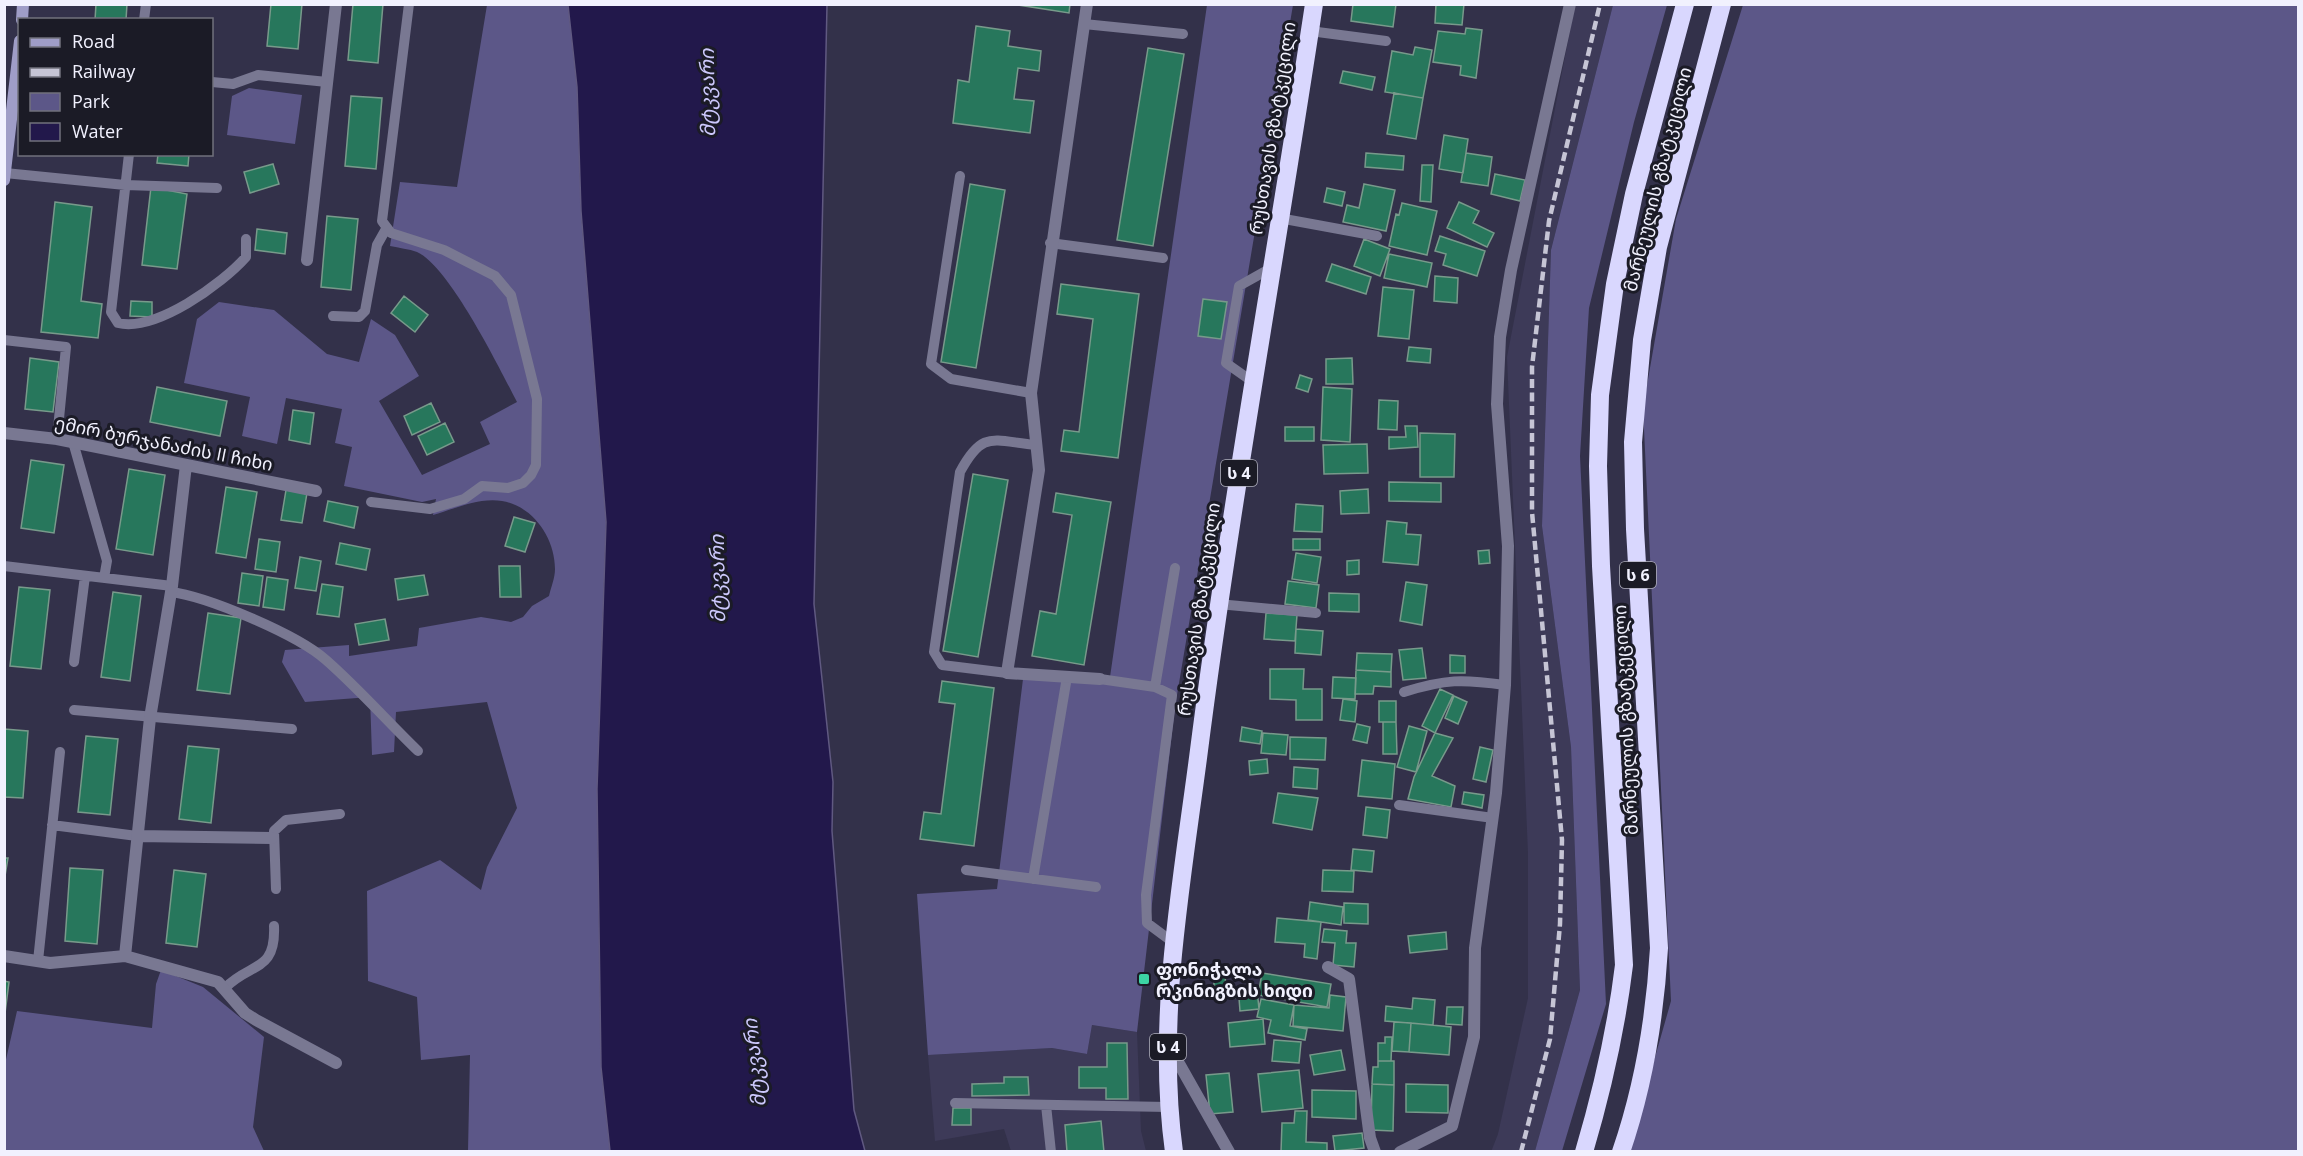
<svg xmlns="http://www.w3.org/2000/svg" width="2303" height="1156" font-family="'Open Sans','Noto Sans Georgian',sans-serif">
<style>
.built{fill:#3d3a58}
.green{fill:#5c5788}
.water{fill:#22184b;stroke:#605981;stroke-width:1.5}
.building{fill:#27775c;stroke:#789a8b;stroke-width:1.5}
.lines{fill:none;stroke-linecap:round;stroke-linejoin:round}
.lane{stroke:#797892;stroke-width:10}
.street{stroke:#797892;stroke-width:12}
.secondary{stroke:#9f9dc7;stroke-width:12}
.highway{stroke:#d9d7fe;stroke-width:18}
.rail{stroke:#c6c5d5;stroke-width:4.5;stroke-dasharray:9 4.5;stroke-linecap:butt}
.poi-dot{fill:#3cd4a4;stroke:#1b1b26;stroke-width:2}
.labels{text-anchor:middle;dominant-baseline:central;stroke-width:6;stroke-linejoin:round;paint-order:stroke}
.shield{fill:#1b1b26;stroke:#b1b1bd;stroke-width:1.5}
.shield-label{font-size:16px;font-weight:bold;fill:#f1f1fe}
.street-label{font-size:18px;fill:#f1f1fe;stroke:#1b1b26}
.poi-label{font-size:18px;font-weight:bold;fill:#f1f1fe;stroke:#1b1b26;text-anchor:start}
.water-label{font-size:20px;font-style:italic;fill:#ccc8fc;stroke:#1b1b26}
</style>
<rect width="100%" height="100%" fill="#33314a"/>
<path class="built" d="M1575,5H1613L1551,250L1542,526L1571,747L1580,990L1535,1151L1491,1152L1498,1134L1528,998V853L1507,357Z
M1092,1025L1137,1032L1141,1131L1146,1151H1011L1004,1129L935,1141L928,1055L1052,1048L1087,1054Z"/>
<path class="green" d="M487,5H568L577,87L581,212L606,522L597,789L601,1067L610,1151H468L470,1055L421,1060L417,997L368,981L367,891L440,860L481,890L487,867L517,808L487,702L396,712L394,752L372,755L370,697L305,702L282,662L285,650L349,645V656L417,646L419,628L481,617L511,622L523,617L532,606L549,596C551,587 555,578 555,569C555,538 533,506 502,501C480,497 454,509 433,515L436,499L422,502L344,486L352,447L335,443L342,409L286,398L277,444L242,436L250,397L184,383L197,319L219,302L274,310L327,354L359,362L371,319L395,335L419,376L379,401L422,475L490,444L480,422L517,402C500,369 449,266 417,252C409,249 399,248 390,246L400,182L457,187Z
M1207,5H1293L1175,707L1137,1032L1092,1025L1087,1054L1052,1048L928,1055L917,894L997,889L1024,671L1109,684Z
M1613,5H1667L1634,122L1589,308L1580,456L1606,1004L1562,1151H1535L1580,990L1571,747L1542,526L1551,250Z
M1743,5H2298V1151L1628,1152L1671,1001L1643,408L1676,219Z
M249,88L302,95L295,144L227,135L232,96Z
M161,970L203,987L264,1037L253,1127L264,1151H5V1064L17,1011L152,1028L156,984Z"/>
<path class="water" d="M568,5H827L814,604L833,782L832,831L854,1110L865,1151H610L601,1067L597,789L606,522L581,211L577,87Z"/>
<path class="building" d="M96,4H127L126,20H95Z
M271,4H302L298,49L267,46Z
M353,4H383L378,63L348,60Z
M1012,4H1070L1069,13Z
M1353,4H1396L1393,27L1351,21Z
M1436,4H1464L1462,25L1435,23Z
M976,26L1010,31L1008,46L1041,51L1039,71L1018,68L1014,99L1034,101L1030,133L953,123L958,80L969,82Z
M1466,28L1482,30L1476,78L1460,75L1461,66L1433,62L1438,31L1465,34Z
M1415,47L1432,50L1423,98L1385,92L1392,51L1413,55Z
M1148,48L1184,54L1153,246L1117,240Z
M1343,71L1375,77L1372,90L1340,83Z
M1394,93L1423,98L1416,139L1387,134Z
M351,96L382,98L376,169L345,166Z
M1444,135L1468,139L1463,173L1439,169Z
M1366,153L1404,156L1403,170L1365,167Z
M1466,153L1492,157L1488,186L1461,182Z
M158,154H189L188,166L157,163Z
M273,164L279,184L250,193L244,172Z
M1422,165H1433L1431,202L1420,201Z
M1495,174L1525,180L1520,201L1491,194Z
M970,184L1005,190L976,368L941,362Z
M1364,184L1395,190L1386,231L1343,222L1347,205L1359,208Z
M151,187L187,194L177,269L142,265Z
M1327,188L1345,192L1342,206L1324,202Z
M55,202L92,207L81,301L102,304L98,338L41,332Z
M1459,202L1479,211L1473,223L1494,233L1487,247L1447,228Z
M1402,203L1437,211L1427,255L1389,246L1396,214L1399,215Z
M327,216L358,219L351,290L321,287Z
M257,229L287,233L285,254L255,250Z
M1440,236L1485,251L1477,276L1443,265L1446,254L1435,251Z
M1364,239L1390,249L1380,276L1354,266Z
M1389,254L1432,263L1427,287L1384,278Z
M1332,264L1371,277L1366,294L1326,281Z
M1435,276L1458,278L1457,303L1434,301Z
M1061,284L1139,294L1118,458L1061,451L1064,430L1079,432L1093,319L1057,314Z
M1383,287L1414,290L1409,339L1378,336Z
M404,296L428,315L415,332L391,313Z
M1203,299L1227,302L1221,339L1198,336Z
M131,301L152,302V317L130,316Z
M1409,347L1431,349L1430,363L1407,361Z
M30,358L59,362L53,412L25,409Z
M1352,358L1353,384H1326V359Z
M1300,375L1312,379L1308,392L1296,388Z
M157,387L227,401L220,436L150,422Z
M1323,387L1352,389L1350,442L1321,440Z
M1379,400L1398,401L1397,430L1378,429Z
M431,403L440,422L412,435L404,416Z
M293,410L314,413L310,444L289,440Z
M445,423L454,442L427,455L418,436Z
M1405,426H1417L1418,447L1389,449V437H1406Z
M1285,427H1314V441H1285Z
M1420,433L1455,434L1454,477H1420Z
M1367,444L1368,473L1324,474L1323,445Z
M31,460L64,465L54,533L21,528Z
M129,469L165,475L153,555L116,549Z
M973,474L1008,480L978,657L943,651Z
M1389,482L1441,483V502L1389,501Z
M226,487L257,492L246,558L216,553Z
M1368,489L1369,513L1341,514L1340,491Z
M286,490L307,493L302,523L281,520Z
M1056,493L1111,502L1084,665L1032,656L1040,611L1056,614L1072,515L1053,512Z
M328,501L358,507L354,528L324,521Z
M1296,504L1323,506L1322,532L1294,531Z
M514,517L535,523L525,552L505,546Z
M1387,521L1407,523L1406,534L1421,535L1418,565L1383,562Z
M259,539L280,542L276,572L255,569Z
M1293,539H1320V550H1293Z
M340,543L370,549L366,570L336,564Z
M1489,550L1490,563L1479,564L1478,551Z
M1296,553L1321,557L1317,583L1292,579Z
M300,557L321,561L316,591L295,588Z
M1359,560V574L1347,575V561Z
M499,566H520L521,597H500Z
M242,573L263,576L259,606L238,603Z
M424,575L428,595L398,600L395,579Z
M267,577L288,580L284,610L263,607Z
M1288,581L1319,585L1316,608L1285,604Z
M1406,582L1427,585L1422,625L1400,621Z
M322,584L343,587L339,617L317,614Z
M19,587L50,590L41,669L10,666Z
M113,592L141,596L130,681L101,677Z
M1329,593L1359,594V612L1329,611Z
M208,613L241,618L230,694L197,690Z
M1266,613L1297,615L1295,641L1264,639Z
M385,619L389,640L359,645L355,624Z
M1296,629L1323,631L1321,655L1295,653Z
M1422,648L1426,678L1403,680L1399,650Z
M1357,653L1392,654L1391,672L1356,670Z
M1450,655L1465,656V673H1450Z
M1270,669H1304L1303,689H1322V720H1296V700L1270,699Z
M1356,670L1391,672V687L1374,686L1373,694H1355Z
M1333,677L1356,678L1355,699L1332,698Z
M942,681L994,688L974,846L920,839L924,812L941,814L955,704L939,702Z
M1440,689L1453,695L1435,733L1422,726Z
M1454,696L1467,702L1458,724L1445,718Z
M1343,699L1357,701L1355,722L1340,720Z
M1379,701H1396V722H1379Z
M1383,722H1396L1397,754H1383Z
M1357,724L1370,727L1367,743L1353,740Z
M1409,726L1427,731L1416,772L1397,767Z
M1242,727L1262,731L1260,744L1240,741Z
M4,729L28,731L23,798L4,797Z
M1263,733L1288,735L1286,755L1261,753Z
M1435,733L1453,738L1432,776L1455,786L1451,807L1408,799L1414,777Z
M86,736L118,739L110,815L78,812Z
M1290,737L1326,738L1325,760L1290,759Z
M188,746L219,749L211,823L179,819Z
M1480,747L1493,750L1486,782L1473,779Z
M1267,759L1268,773L1250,775L1249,761Z
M1362,760L1395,764L1392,799L1358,796Z
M1294,767L1318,769L1317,789L1293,787Z
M1464,792L1484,795L1482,808L1462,804Z
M1278,793L1318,798L1312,830L1273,823Z
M1366,807L1390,810L1387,838L1363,835Z
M1353,849L1374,851L1372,872L1351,870Z
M4,858H8L4,882Z
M70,868L103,870L97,944L65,941Z
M174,870L206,874L197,947L166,943Z
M1323,870L1354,871L1353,892L1322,891Z
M1310,902L1343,907L1341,925L1308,920Z
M1344,903L1368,904V924L1344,923Z
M1277,918L1321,922L1317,959L1304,957L1305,944L1275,942Z
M1324,929L1347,931L1346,943H1356L1354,967L1333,965L1335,943L1322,942Z
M1446,932L1447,949L1410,953L1408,936Z
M1262,973L1331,984L1327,1007L1258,995Z
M1225,976L1227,997L1216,998L1213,977Z
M4,981L9,982L4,1021Z
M1257,989L1259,1009L1240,1011L1239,998H1235V991Z
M1330,995L1346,997L1343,1031L1293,1026L1294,1005L1329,1008Z
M1413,998L1435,1000L1433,1025L1385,1021L1386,1006L1412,1009Z
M1261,999L1294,1005L1290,1026L1307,1029L1305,1040L1268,1033L1271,1020L1257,1017Z
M1447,1007H1463L1462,1025L1446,1024Z
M1263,1019L1265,1044L1230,1047L1228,1023Z
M1394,1022L1411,1023L1409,1052L1392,1051Z
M1411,1023L1451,1027L1449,1055L1409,1052Z
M1385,1037H1392L1391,1061H1378V1043H1385Z
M1274,1040L1301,1042L1299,1063L1272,1061Z
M1107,1043H1127L1128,1099H1106V1088H1079V1067H1107Z
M1341,1050L1345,1070L1314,1075L1310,1055Z
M1378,1061H1394V1085L1372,1084L1373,1067H1378Z
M1299,1070L1303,1108L1262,1112L1258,1074Z
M1229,1073L1233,1112L1210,1114L1206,1075Z
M1004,1077H1028L1029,1095L972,1096V1084L1004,1083Z
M1372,1084L1394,1085L1393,1131L1371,1130Z
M1406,1084L1448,1085V1113L1406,1112Z
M1312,1090L1356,1091V1119L1312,1117Z
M953,1108H971V1125H952Z
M1295,1111H1307L1306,1142L1327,1143V1152H1281L1282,1123H1294Z
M1101,1121L1104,1152H1067L1065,1125Z
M1362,1133L1364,1148L1335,1151L1333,1136Z"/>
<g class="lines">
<path class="lane" d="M144,20L146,4
M1084,24L1183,34
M1310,31L1386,41
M212,82L233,84L258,75L327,82
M129,154L111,312L118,323C156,332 222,284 246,257V239
M5,173L125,185L217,188
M960,176L931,364L951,379L1031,393
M1279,218L1377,236
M1050,243L1163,258
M333,316L359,317L365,311L377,245L386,229
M4,340L66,347L57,439
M1253,382L1226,363L1239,286L1271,268
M73,442L107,561L104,578
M371,502L430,509L464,499L482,486L508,488L523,483L531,475L536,465L537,399L511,295L495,276L444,250L391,233L382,221L409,4
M4,566L172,586
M170,592C207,596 298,635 326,660C358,688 387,721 418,751
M1218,604L1316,613
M74,662L85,576
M1007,673L942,665L934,652L960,472C983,429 993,441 1036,445
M1100,679L1155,687L1172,695L1146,895L1147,923L1174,943
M1155,687L1175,568
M1404,692C1446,679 1462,679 1505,685
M74,710L292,729
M1399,805L1493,818
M52,825L137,836
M966,870L1096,887
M1033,879L1067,677
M276,889L274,831L286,820L340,814
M38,961L60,752
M225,988C250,962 276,973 274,926
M955,1103L1168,1107
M1046,1105L1051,1152"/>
<path class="street" d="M1087,4L1031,393L1039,470L1007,673L1100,679
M307,260L336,4
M4,433L57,439L316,491
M137,836L272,838
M4,956L50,963L125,956L218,982L245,1013L256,1020L336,1063
M125,956L150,718L172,586L186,465
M1328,967L1349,979L1370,1138L1375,1152
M1169,1046L1229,1152
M1400,1152L1452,1126L1474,1037L1475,948L1496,793L1505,685L1508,546L1497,404L1500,337L1511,270L1570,4"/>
<path class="secondary" d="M22,20L23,4
M4,180L20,41"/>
<path class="highway" d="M1174,1152C1156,1021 1181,888 1198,758C1230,506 1276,256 1314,4
M1584,1152C1603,1088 1616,1031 1624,965L1601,566L1598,466L1600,395L1615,284L1634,194L1685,4
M1621,1152C1644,1085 1655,1018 1659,948L1635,529L1633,442L1642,340L1658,247L1722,4"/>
<path class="rail" d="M1521,1152L1550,1039L1560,924L1562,840L1532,512V367L1549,221L1600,4"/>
</g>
<rect class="poi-dot" x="1138" y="973" width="12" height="12" rx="3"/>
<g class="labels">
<g class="shield">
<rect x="1221" y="460" width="36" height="26" rx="4.5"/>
<rect x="1620" y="562" width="36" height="26" rx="4.5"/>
<rect x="1150" y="1034" width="36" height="26" rx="4.5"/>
</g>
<g class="shield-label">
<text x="1239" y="473">ს 4</text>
<text x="1638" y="575">ს 6</text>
<text x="1168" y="1047">ს 4</text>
</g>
<g class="street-label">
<text transform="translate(1272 128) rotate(-81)">რუსთავის გზატკეცილი</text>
<text transform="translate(1657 179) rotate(-76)">მარნეულის გზატკეცილი</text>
<text transform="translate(164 443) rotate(11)">ემირ ბურჯანაძის II ჩიხი</text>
<text transform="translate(1198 609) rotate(-82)">რუსთავის გზატკეცილი</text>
<text transform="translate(1625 720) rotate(-93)">მარნეულის გზატკეცილი</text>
</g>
<g class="poi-label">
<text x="1156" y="969">ფონიჭალა<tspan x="1156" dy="21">რკინიგზის ხიდი</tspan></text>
</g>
<g class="water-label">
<text transform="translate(707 93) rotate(-91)">მტკვარი</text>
<text transform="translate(717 579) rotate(-91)">მტკვარი</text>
<text transform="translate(754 1063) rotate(-96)">მტკვარი</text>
</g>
</g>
<rect width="2303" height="1156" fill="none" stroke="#f1f1fe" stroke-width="12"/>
<rect x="18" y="18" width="195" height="138" fill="#1b1b26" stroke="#71717c" stroke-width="1.5"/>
<rect x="30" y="38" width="30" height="9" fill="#9f9dc7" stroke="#71717c" stroke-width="1.5"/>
<text x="72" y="48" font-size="18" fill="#f1f1fe">Road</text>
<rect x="30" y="68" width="30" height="9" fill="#c6c5d5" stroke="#71717c" stroke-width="1.5"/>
<text x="72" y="78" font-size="18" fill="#f1f1fe">Railway</text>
<rect x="30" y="93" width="30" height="18" fill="#5c5788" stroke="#71717c" stroke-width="1.5"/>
<text x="72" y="108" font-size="18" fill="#f1f1fe">Park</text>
<rect x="30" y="123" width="30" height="18" fill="#22184b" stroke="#71717c" stroke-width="1.5"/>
<text x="72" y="138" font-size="18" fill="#f1f1fe">Water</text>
</svg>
